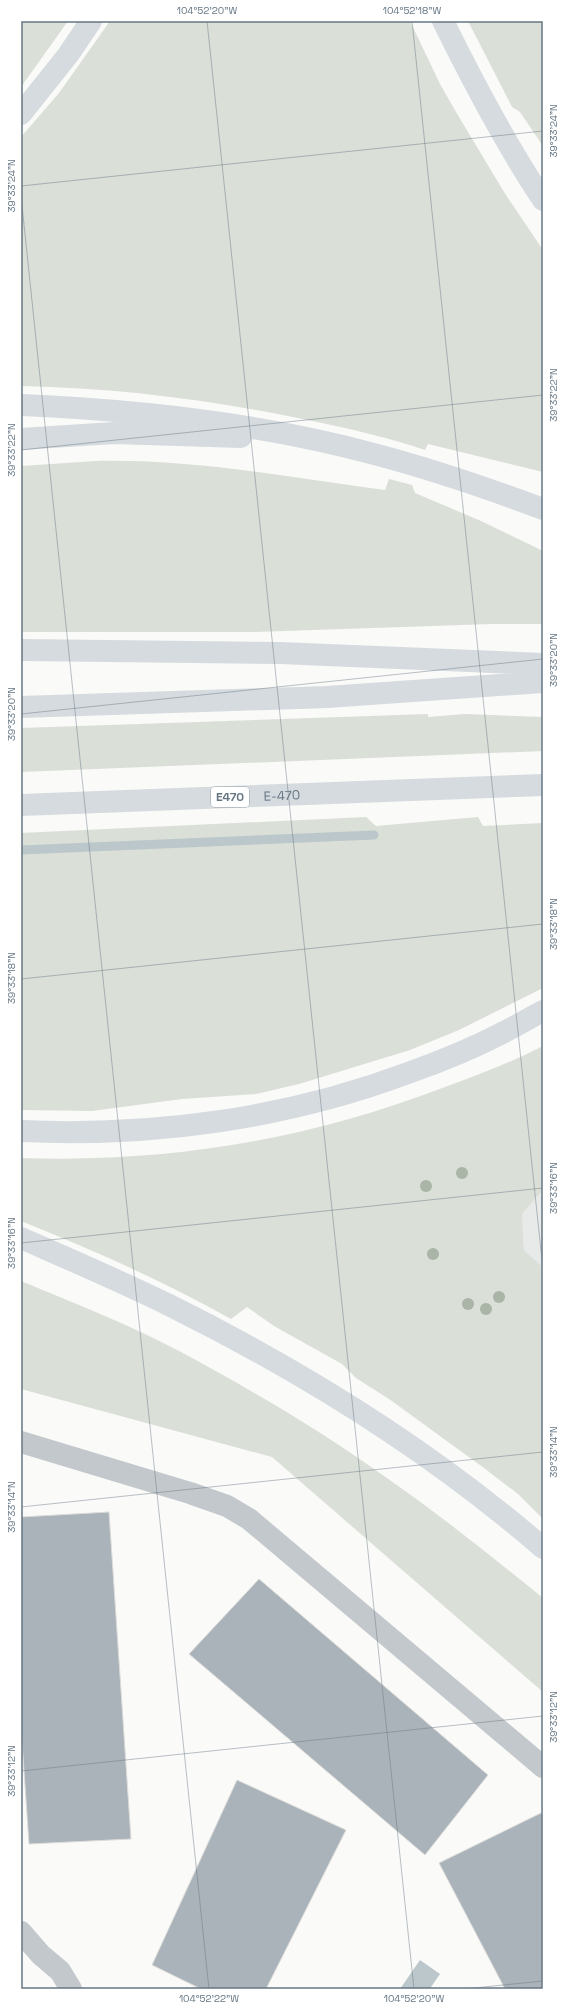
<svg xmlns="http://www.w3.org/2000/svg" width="564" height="2010" font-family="'Space Grotesk',sans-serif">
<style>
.built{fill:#e8e9e9}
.green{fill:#dadfd7}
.water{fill:#bbc7cb}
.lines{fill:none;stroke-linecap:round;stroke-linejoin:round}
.stream{stroke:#bbc7cb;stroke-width:9}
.building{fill:#aab3b9;stroke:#dcdcda}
.minor{stroke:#c3c8cc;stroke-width:22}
.highway{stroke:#d6dbdf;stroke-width:22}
.tree{fill:#aab4a7}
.ticks{fill:none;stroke:#657683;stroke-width:1;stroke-opacity:0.45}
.labels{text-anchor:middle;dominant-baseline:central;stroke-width:4;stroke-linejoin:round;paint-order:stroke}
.shield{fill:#fff;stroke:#939fa8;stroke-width:1}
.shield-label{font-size:12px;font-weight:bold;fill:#657683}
.street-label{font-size:13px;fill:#657683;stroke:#fff}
.neatline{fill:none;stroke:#657683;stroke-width:1.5}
.ticks-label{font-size:10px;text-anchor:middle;fill:#657683}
</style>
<rect width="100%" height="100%" fill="#fafaf8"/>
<path class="built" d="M543,1190V1267L524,1250L522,1214Z"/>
<path class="green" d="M21,21H68L21,87Z
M110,21H410L440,84L456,112L504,192L543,250V472L428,444L425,450C387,437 347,428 307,420C213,400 117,388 21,386V137L59,93Z
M468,21H543V146L520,112L512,107Z
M96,461C193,459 289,477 385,490L389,479L412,485L415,493L481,521L543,551V624H491L255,632H21V466Z
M428,714V717L465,714L543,717V751L21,772V728Z
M366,817L376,826L478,817L483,826L543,823V988L459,1030L410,1050L299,1084L256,1094L182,1099L92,1111L21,1110V833Z
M543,1046V1190L522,1214L524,1250L543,1267V1519L518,1494L484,1468L389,1399L356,1378L342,1364L274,1326L247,1307L231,1319C163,1281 93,1250 21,1221V1158C169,1163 307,1140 445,1087C478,1075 512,1062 543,1046Z
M21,1281C74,1303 128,1324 179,1351C248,1388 320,1430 384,1476C439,1514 491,1556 543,1598V1692L272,1457L21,1389Z"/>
<path class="water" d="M420,1960L440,1974L431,1987L433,1989H400Z"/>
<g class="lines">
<path class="stream" d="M21,850L374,835"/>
</g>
<path class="building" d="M109,1512L131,1839L29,1844L21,1727V1517Z
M259,1579L488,1775L425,1855L189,1654Z
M237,1780L346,1830L266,1989H201L152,1965Z
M541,1813L543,1816V1989H505L439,1863Z"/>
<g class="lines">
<path class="minor" d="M21,1442L190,1493L227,1506L249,1519L543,1767
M21,1932L41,1955L60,1971L71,1989"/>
<g class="highway">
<path d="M443,21C473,82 505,143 543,200"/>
<path d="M21,114L68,55L91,21"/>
<path d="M21,405C139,410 259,423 374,454C431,469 487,488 543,509"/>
<path d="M21,439L114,433L241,437"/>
<path d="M21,650L280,653L543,664"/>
<path d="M21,707L327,697L543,682"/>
<path id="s1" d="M21,805L543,785"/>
<path d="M21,1131C152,1137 285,1119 408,1073C442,1061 476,1047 508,1030C520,1024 531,1017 543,1011"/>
<path d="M21,1238C71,1260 120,1281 169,1305C302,1371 431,1451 543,1548"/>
</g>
</g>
<g class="tree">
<circle cx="462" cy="1173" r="6"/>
<circle cx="426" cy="1186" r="6"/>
<circle cx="433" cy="1254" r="6"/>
<circle cx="499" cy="1297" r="6"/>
<circle cx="468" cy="1304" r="6"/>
<circle cx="486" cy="1309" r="6"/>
</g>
<path class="ticks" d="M207,21L414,1989M412,21L543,1270M21,186L543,131M21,196L209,1989M21,450L543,395M21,714L543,659M21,979L543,924M21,1243L543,1188M21,1507L543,1452M21,1771L543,1716M464,1989L543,1981"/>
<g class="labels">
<rect class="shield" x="211" y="787" width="38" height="20" rx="3"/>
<g class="shield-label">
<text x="230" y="797">E470</text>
</g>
<g class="street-label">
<text stroke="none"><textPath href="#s1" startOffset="261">E-470</textPath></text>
</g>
</g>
<rect width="564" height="2010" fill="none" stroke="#ffffff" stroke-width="44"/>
<rect x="22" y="22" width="520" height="1966" class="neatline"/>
<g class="ticks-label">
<text x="207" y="14">104°52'20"W</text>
<text x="412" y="14">104°52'18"W</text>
<text transform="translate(553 131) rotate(-90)" y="4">39°33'24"N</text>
<text transform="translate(11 186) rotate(-90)" y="4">39°33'24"N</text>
<text transform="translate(553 395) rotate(-90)" y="4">39°33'22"N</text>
<text transform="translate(11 450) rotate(-90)" y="4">39°33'22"N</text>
<text transform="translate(553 660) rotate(-90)" y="4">39°33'20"N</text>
<text transform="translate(11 714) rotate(-90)" y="4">39°33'20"N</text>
<text transform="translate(553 924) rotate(-90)" y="4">39°33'18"N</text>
<text transform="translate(11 978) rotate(-90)" y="4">39°33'18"N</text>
<text transform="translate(553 1188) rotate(-90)" y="4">39°33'16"N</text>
<text transform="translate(11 1243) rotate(-90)" y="4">39°33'16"N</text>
<text transform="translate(553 1452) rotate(-90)" y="4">39°33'14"N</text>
<text transform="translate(11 1507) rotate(-90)" y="4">39°33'14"N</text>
<text transform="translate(553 1717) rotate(-90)" y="4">39°33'12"N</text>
<text transform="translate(11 1771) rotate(-90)" y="4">39°33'12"N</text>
<text x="209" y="2002">104°52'22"W</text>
<text x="414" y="2002">104°52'20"W</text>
</g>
</svg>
